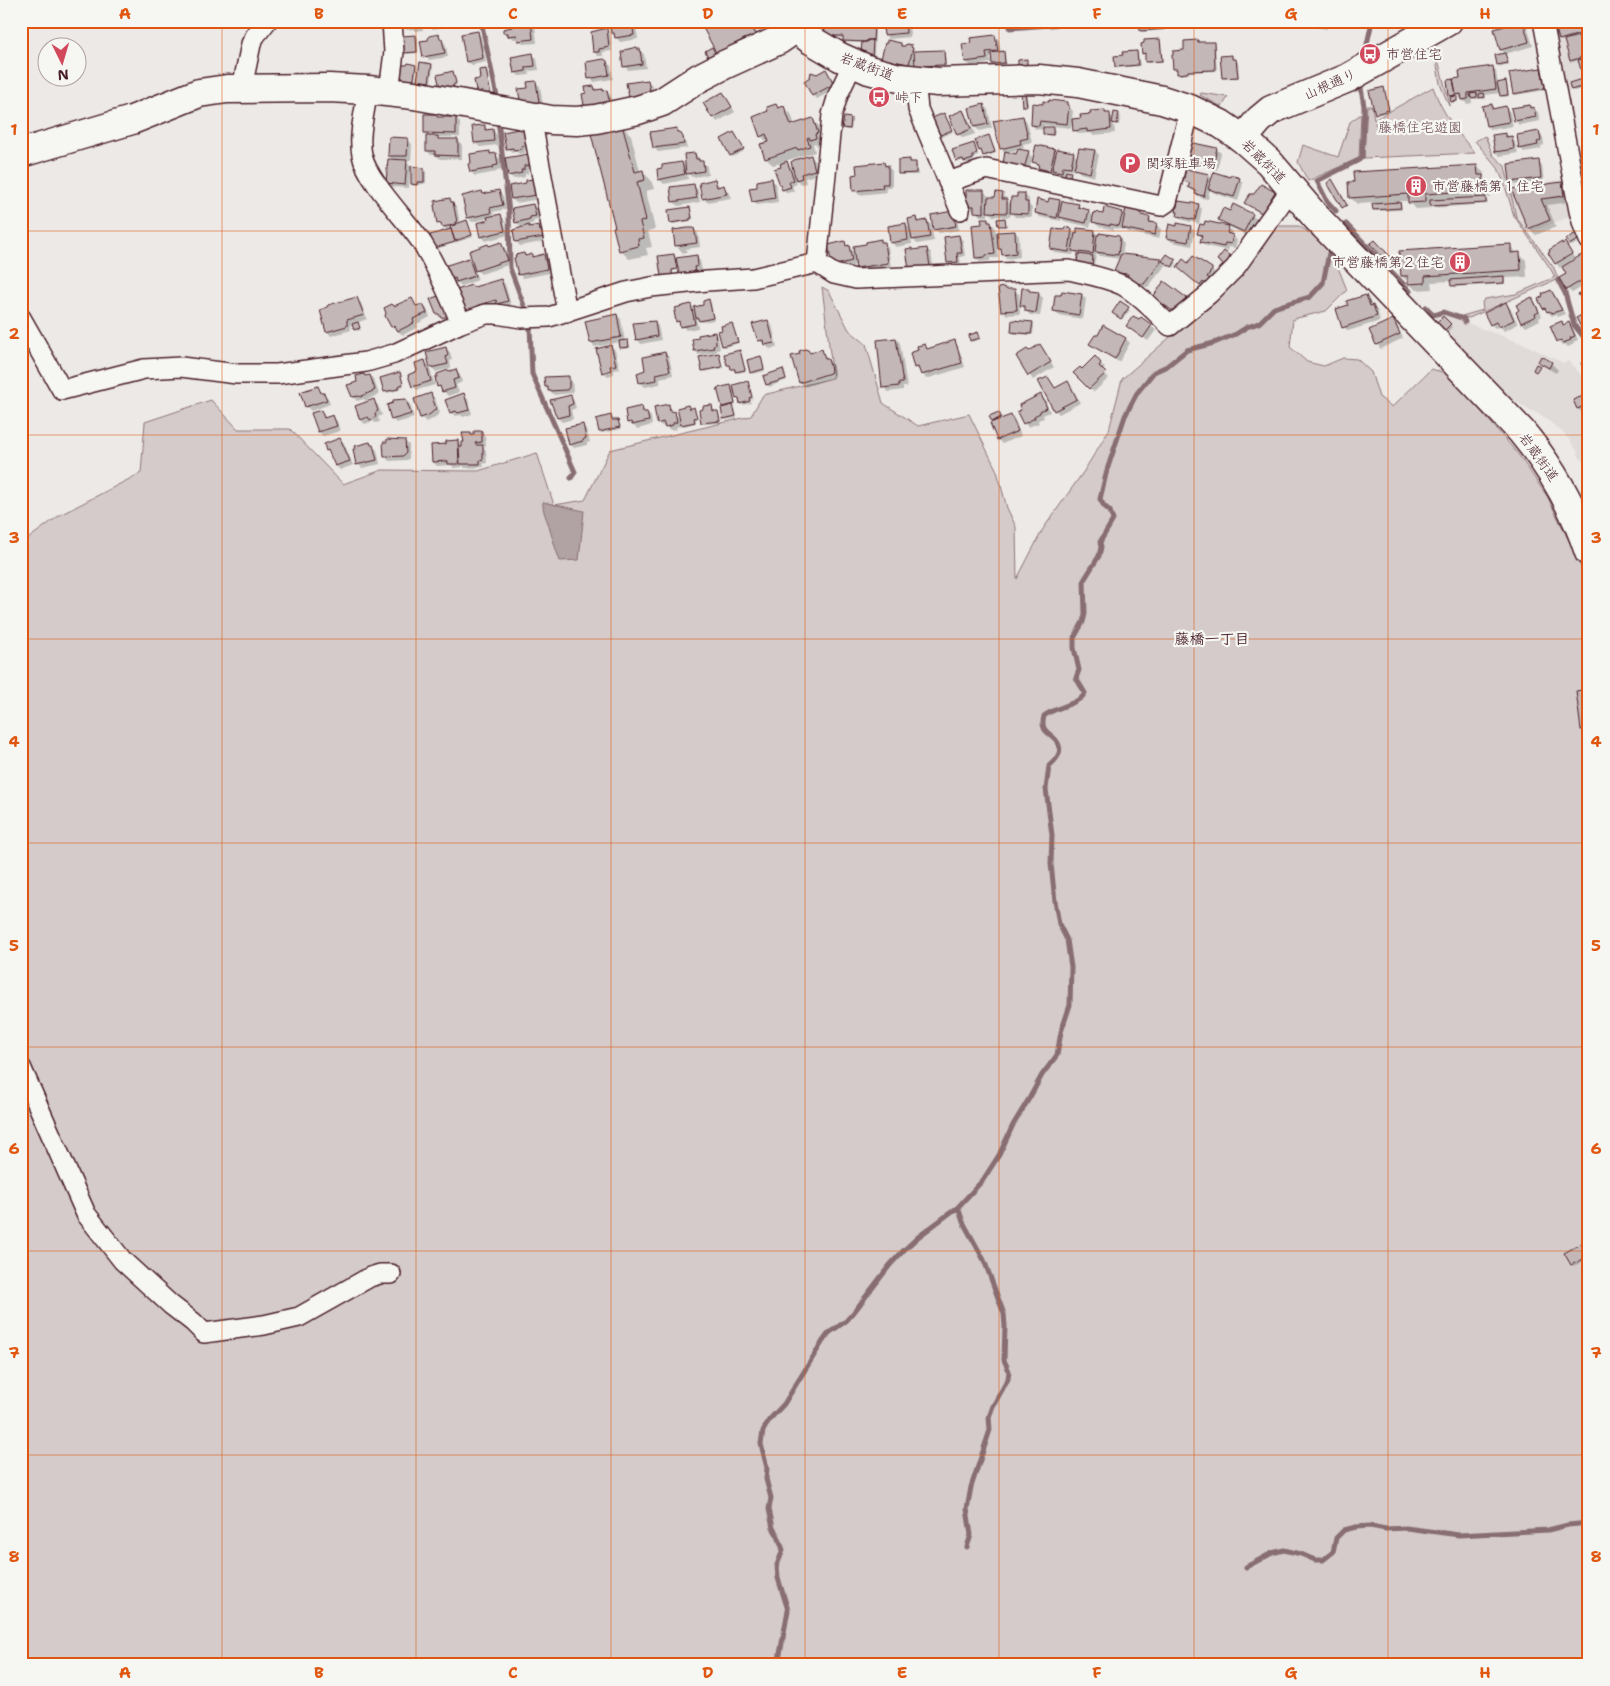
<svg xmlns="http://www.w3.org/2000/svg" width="1610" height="1686" font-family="'Shantell Sans','Klee One',sans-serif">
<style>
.built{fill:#e0dad8}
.green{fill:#d4cbca;stroke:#8f757a;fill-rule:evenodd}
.water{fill:#b1a2a3;stroke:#886e73}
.shadow{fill:#0003}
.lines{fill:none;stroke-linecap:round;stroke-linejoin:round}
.stream{stroke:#886e73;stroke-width:5}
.building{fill:#c4b7b7;stroke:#4a1f2b}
.street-casing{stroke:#4a1f2b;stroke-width:22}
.secondary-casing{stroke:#4a1f2b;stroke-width:31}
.primary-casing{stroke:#4a1f2b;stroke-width:31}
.street{stroke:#f6f6f2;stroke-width:19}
.secondary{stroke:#f6f6f2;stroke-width:28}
.primary{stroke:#f6f6f2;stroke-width:28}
.grid{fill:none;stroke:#e0560e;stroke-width:1;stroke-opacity:0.55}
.labels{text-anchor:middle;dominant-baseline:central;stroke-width:4.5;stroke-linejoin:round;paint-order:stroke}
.poi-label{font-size:14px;fill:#4a1f2b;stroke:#f6f6f2;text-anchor:start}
.street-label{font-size:14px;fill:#4a1f2b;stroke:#f6f6f2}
.park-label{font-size:14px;fill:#6c4a53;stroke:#f6f6f2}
.neighbourhood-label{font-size:15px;font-weight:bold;fill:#4a1f2b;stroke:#f6f6f2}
.neatline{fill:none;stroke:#e0560e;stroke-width:2}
.grid-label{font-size:16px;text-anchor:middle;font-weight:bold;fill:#e0560e}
</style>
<rect width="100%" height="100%" fill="#ece9e6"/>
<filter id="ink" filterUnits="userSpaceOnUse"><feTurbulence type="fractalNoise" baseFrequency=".02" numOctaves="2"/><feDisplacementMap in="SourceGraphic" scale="10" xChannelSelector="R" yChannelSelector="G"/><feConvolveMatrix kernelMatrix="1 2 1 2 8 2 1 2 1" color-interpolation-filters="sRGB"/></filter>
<g filter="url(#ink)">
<path class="built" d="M1555,21H1589V86L1566,92L1552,25Z
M1565,179L1573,215L1529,233L1516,217L1509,188Z
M1442,314L1526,345L1563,363L1568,361L1589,383V490L1583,460L1580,458L1576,449L1565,434L1545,418L1515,401L1496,386L1432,321Z"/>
<path class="green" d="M1433,41L1450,105L1449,106L1440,84Z
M1433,87C1442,113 1457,132 1475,153L1364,158L1367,106H1372L1374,120ZM1384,118L1389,126L1379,132L1375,123Z
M1201,93L1228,97L1222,107L1200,95Z
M1361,114L1359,158L1308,181L1298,162L1303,145L1338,157L1350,122Z
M1485,136L1493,155L1505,166L1516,217L1554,268L1558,279L1469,318L1462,316L1483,310L1482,302L1485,299L1516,294L1555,277L1550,268L1514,216L1505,186L1498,168L1475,141Z
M1278,226H1299L1320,240L1337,265L1347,290L1326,311L1293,319L1290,347L1307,362L1324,366L1343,358L1357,359L1371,372L1379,397L1392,407L1431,369L1446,373L1454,380L1518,454L1547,496L1578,559L1589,591V1665H21V544L60,515L141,473L145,422L211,400L238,429H290L343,484L382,470L478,471L537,453L554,505L585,500L610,450L751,416L763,395L833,378L822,287L829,291L849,330L866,344L883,403L918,426L969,414L997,471L1007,508L1016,527L1017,579L1043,529L1084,471L1109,430L1122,379L1241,275Z"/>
<path class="water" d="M543,502L584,511L579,560L560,561C556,550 553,540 550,530C548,520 542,512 543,502Z"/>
<path class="shadow" d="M402,21H421L423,30L415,31L413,29L407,30L403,26Z
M421,21H441L445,27L433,29L429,26H426Z
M531,21L535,25L537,43L523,44L519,39H514L511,37H508L504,33Z
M631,21L636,26L638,39L620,42L612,33Z
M718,21L720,23L725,21H751L762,42L724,60Z
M879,21H909L910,37L889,39L880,27Z
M1023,21H1059V22L1037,27L1035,25L1028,26Z
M1140,21H1185V25L1169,27L1165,23L1166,30L1143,32L1141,30Z
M1234,21H1257L1256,27L1236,25Z
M1295,21H1328L1327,29L1299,25Z
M858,22L859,27H873L875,29L874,58L864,55L863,43L846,42L844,38L829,37Z
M1523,22L1527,26L1533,46L1505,54L1501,50Z
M1574,22L1580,27L1584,26L1585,28L1586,31L1581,33V36L1589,34V77H1586L1579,60L1573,62L1571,60L1565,40L1562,41L1560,39Z
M606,29L610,34L612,51L603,52V56H598L594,52Z
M477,32L481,36L486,62L472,65L467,61Z
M416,36L418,38V53L405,54L404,52Z
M439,36L446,45L448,57L429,60L425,56L430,41Z
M995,36L999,40L1001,53L1005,54L1006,64L995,66L994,64L992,56H990L991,63L971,66L966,62L973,44Z
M1160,40L1161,42L1163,62L1148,63L1146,61V55L1143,53L1146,44Z
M1197,41L1200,44L1213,43L1215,45L1217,71L1189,72V74L1180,75L1178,70L1174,69L1185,51Z
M901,44L904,47L911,46L915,52L943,51L945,53L946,66L918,67L915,60L913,68L887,62L882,58Z
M637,49L644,54L646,68L628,70L624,66L625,53Z
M1137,53L1138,54L1140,66L1118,68L1117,66Z
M533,55L537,59L539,70L529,71L530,75L519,76L515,72Z
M1505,55L1509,65L1500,67L1496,56Z
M1232,56L1233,60L1238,62L1239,78L1224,79L1223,77Z
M607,62L611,66L613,79L594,82L589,78Z
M431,65L433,67L431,83L420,82L418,80Z
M415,66L417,68L414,86L399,77Z
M1492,67L1496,71L1498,84L1505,83L1507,84L1509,96L1503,97L1500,93L1485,95L1486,99H1482L1478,95L1479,99H1474L1471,97L1472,103L1467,104L1456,94L1457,97H1455L1458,102L1454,103L1452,101L1453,98L1451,95L1461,79Z
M1541,69L1543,71L1546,90L1516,95L1514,93Z
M485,70L487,72L492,97L475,81L482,80Z
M826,71L830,75L837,88L817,99L813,95L817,75Z
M453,72L457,85L454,86L455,90L443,89Z
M647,81L652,85L655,101L631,98L628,84Z
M1582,81L1585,88L1574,91L1572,89Z
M535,82L540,86L543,106L526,109L529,89Z
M594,87L598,91L607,92L611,96L613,110L590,114Z
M1383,89L1390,112L1377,115L1376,113Z
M723,93L735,112L717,122L705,104Z
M1025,94L1027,96L1028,107L1023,106Z
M1066,103L1073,111L1071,128L1044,125L1043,128L1053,129L1055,130L1054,136L1046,135L1045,130L1036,129L1032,125Z
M776,105L780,109L784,107L791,114L795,125L813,120L819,126L824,139L822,145L818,146L815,143L813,144L815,152L785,161L794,170L811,157L815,161L819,174L805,178L806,183L801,184L795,178L797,184L792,186L794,191L787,193L783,189V168L781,163L773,165L766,159L762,145L768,143L761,136L770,112Z
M984,106L988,110L992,128L979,131L975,127Z
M1491,106L1495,110L1506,108L1510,112L1513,126L1491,130L1487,126Z
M1529,106L1538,112L1540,121L1519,125L1515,120Z
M963,111L967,115L975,134L963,138L958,134Z
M1105,111L1114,119L1115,113L1121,116L1119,125L1114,124L1115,133L1093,135L1090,133L1079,134L1075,130L1092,115Z
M944,114L953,132L941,137L939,136Z
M437,115L440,118H456L460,123V137H437L440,140H458L462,145V159H440L436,155H431L427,150L429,137L425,132Z
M1023,117L1027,122L1032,142L1023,144L1024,148L1005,153L1017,155L1028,152L1032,157L1029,173L1006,154L1001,148Z
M851,119L852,121L851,130H845L844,128Z
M484,126L489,131L493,130L497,135L498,145L480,147L475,143Z
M622,126L631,135L640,171H642L651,180L654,189L646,191L655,229L648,231L652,247L646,248L648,255L629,259L620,250L616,228Z
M524,130L530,149L525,150V153L519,154L517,152H512L507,148Z
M676,130L684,138L687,148L658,152L654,148Z
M1538,132L1543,137L1544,145L1541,146V149L1524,152L1520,148Z
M734,133L744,151L733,157L731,155Z
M1506,134L1515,142L1518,153L1500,156L1496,152Z
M989,137L996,153L986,157L980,150Z
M407,140L412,144L411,160H405L411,167L424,169L426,171V183L414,186L412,184V170H410L409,188L392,187L387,183L394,161L389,156Z
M974,145L978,155L975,156L974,161L967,164L964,160L959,162L957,160Z
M1216,149L1221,153L1217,170L1201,166L1197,161L1192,160L1187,156Z
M1054,150L1057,153V150L1074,154L1078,158L1095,151L1099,155L1094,177L1080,173L1076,168L1075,171L1067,169L1066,172L1072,175L1071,180L1066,176L1057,174L1055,172L1054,174L1044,172L1034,162Z
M489,152L492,155H496L500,159L502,169L496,170L497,172L475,176L471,172Z
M695,154L699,158L700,161L707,166L708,175L692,177L687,173L688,179L664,184L660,180L658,170L682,163L687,168Z
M529,155L535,169L528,170V174H525V177L514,179L509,175Z
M909,160L917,165L918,175H901L899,173Z
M1538,162L1542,166L1544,182L1515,185L1511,181Z
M884,163L892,171V187L886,188L887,192L859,195L855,190Z
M1477,166L1484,173V178L1490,183V197H1484L1487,200L1488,204L1433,208L1431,205V208L1416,209L1409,201H1398L1401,205L1402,210L1376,211L1374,209V203L1357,204L1350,197Z
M1208,175L1213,179H1239L1243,183L1238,201L1214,193L1210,189L1208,199L1201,198L1185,181Z
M771,180L776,184L778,202L757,205L753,201L759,188Z
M715,181L720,187H723L728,191L731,198L707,202L703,198Z
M1561,183L1568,190L1570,202L1547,205L1556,227L1536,235L1529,229L1513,190Z
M528,184L540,199L516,203L512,199Z
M694,186L698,190L700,202L678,206L674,202Z
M984,191L988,196V198L997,199L1002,194L1011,205L1025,195L1029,199V205L1032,208V217H1015L1011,212L1010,217L993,216L988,211V216H980L975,210H972L967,206Z
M482,192L484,195L499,192L503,196L506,209L493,212L494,217L500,215L504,219L508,235L486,241L482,237L478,224L490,221L489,218L472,222L468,217Z
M1274,193L1278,197L1266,217L1246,203Z
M1069,196L1073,198V201L1068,199Z
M450,200L457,207L460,224L467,221L468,223L473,237L436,249L435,247L448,231L438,223Z
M1050,200L1060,202L1063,205L1078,206L1082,210L1088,211L1094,217L1122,213L1125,216L1127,210L1142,213L1161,229L1159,239L1127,232L1124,229L1123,230L1114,228V230L1098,226L1092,220L1090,227L1064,221L1062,218L1061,221L1040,217L1036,213L1049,203Z
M533,205L537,209L539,220L533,221L534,223L524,226V227L538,226L542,230L547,241L520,246L516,241L521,227L516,222Z
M1198,205L1202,209L1199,224L1183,220L1178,216L1179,213L1177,211Z
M689,208L691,210L693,219L691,220V221L673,224L671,222Z
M1231,213L1252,215L1256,219L1248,236L1227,226L1232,231L1231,235L1237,240L1235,248L1229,247L1228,251L1206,246L1202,242V238L1199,234L1226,227L1219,219Z
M932,216L957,217L959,230L939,233L935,229Z
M916,219L920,222L927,221L931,225L934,241L917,244L911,237L912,244L896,247L892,243L905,224L911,230Z
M987,219L995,227L996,233L1015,232L1019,236L1020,257L1007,259L997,246L998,258H990V261L980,262L976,258L983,225Z
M1190,227L1195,231L1192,246L1172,242L1167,237Z
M694,229L698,233L700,247L686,249L687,252L683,253L676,245Z
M1071,230L1077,236L1094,231L1100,237L1118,238L1124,244L1122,255L1161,259L1163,262L1168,256L1177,263L1174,268L1165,262V266L1148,287L1133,286L1129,277L1118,276L1114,272L1120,259L1100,256L1097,253L1093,268L1074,251L1073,255L1055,253L1051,248L1065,232Z
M1576,235L1580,241L1572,246L1570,244Z
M959,236L963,241L965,256L960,257L961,266L953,267L948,263Z
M880,241L888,247L891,267L862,272L857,265L838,269L834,265L844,243L855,253Z
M501,244L505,248L511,264L481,274L474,268L478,280L461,286L458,283L455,284L451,279L468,259L475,266L489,247Z
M1565,244L1576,260L1583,256L1589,263V283L1572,293L1567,289L1568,274L1563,266L1560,268L1556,263Z
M1510,245L1517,254H1519L1526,260L1527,277L1505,278V284L1454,287L1452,281L1431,282L1432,289L1416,290L1402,276Z
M911,249L914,251L927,249L931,253L934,270L914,273Z
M524,254L526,257L532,256L534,258L543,256L548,260L550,273L523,278L519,274Z
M673,255L676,259L696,256L700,261L702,270L698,271V275L684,277L680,273L679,270L673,271V276L664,278L662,276Z
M1188,265L1211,269L1216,274L1205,290L1183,271Z
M501,280L505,284L511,305L502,308L499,305L482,309L473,314V288Z
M1028,289L1031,293H1038L1043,298L1040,316L1030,315L1021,305Z
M1014,290L1019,294L1020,314L1007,315L1003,310Z
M1551,291L1555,295L1565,314L1557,317L1555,314L1552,316L1544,308Z
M1063,292L1082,295L1086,299L1083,319L1058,315L1054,310Z
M1366,296L1370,301L1372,306L1377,310L1380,321L1348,331L1344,327L1349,306Z
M357,299L361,303L367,319L356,323L361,330L357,331L353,323L350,325L351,330L331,336L327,331Z
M411,299L417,307L422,305L427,309L430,317L417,324L418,327L403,335L392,327L394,308Z
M1532,299L1536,303L1542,316L1539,318L1540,320L1526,327L1522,323L1517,312Z
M709,301L711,303L714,320L702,322L696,317L698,328L686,330L678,321L690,306L693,309L704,306Z
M1506,304L1510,308L1518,324L1504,331L1500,326L1495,328L1491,324Z
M1128,308L1130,310L1123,319L1115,314Z
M617,315L621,319L625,342L629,343L630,348L623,349L620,342L595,347L591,343Z
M1443,318L1452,327L1447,332L1437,323Z
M1141,319L1156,330L1148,341L1128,326Z
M768,321L772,325L777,347L770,349L759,340Z
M1393,321L1397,325L1403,338L1381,349L1377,344Z
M654,322L658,326L661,340L641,344L637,339Z
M1032,323L1034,325L1033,335L1014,334L1012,332Z
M1562,323L1565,326L1569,324L1573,328L1578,340L1573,342L1574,344L1568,347L1565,344L1562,346L1558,341Z
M732,325L739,343L725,347L723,346Z
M1104,327L1126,339L1130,343L1119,362L1095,348L1091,344L1098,337Z
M714,333L718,337L720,349L717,350V352L699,355L695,351Z
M978,334L981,339L973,342L972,340Z
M896,339L900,343L907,387H903V390L888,392L884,388Z
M954,342L958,346L965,367L926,379L921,371L915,367L919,351L924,345L929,350Z
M611,346L615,350L620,369L614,370V374L608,376L603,372Z
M1040,346L1054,367L1033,380L1017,356L1029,352Z
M445,348L450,352L452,360L450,361L451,368L436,372L432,368L427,353Z
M740,351L746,371L738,373L733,369L732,366L728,365Z
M821,351L832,364L835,375L834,377L805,387L800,382L810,354Z
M665,353L669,357L673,375L660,378V384L645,387L641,383L647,371Z
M719,354L723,368L705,372L703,370Z
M761,357L765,371L753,374L752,372Z
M1095,358L1105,368L1102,371L1109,378L1094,392L1075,373L1082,371Z
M424,361L429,366L435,385L417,390L413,386L419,372Z
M1540,362L1551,363L1558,370L1556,373L1547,368Z
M782,370L787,380L769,387L765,377Z
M456,371L460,375L462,382L456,385L459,392L448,396L439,386Z
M399,374L404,386L399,388V390L387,393L385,392Z
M370,376L374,380L379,394L365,401L364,399L357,401L353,397L359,382Z
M568,377L572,381L573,392L572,393L554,395L546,387Z
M1048,378L1056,389L1068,383L1072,387L1080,403L1059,414L1055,410Z
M748,383L753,399L750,400L751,403L743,405L741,400H739L734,396L736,405L732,406L735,408L737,418L726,420L724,419L723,404L731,386L735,391Z
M318,388L328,398L330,404L311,411L306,406Z
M431,395L435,399L440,413L433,419L426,422L422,418L416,400Z
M463,395L468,399L472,414L463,417L461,415L455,416L451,412Z
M1041,396L1045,400L1050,412L1043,415L1044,418L1038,420L1039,423L1028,427L1024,423Z
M1588,396L1589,414L1585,415L1578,409L1575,401Z
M570,397L574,401L576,408L571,410L573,419L562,422L558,418Z
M406,400L410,404L414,418L396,423L392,419Z
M373,401L378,405L382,415L378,417L380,422L375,423L373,421L365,424L361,420L357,407Z
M668,405L672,410L673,413L681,419L688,406L690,410L694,409L698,419L695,420L696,423L684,426L680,422L681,426L676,427L677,429L670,430L666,426L663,427L658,423Z
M712,406L714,412L719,414L721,423L704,424L702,422Z
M642,408L651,417L652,425L638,429L630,424L638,422L630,421V424L628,422Z
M321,411L326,418L332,416L337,421L340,431L323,436L319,432L313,414Z
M999,413L1002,419L1011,416L1015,420L1021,436L1002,444L998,440L991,424L995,423L993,421Z
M610,416L613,421H618L619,423L621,429L602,433L600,431Z
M582,425L586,429L590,442L587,443V445L574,448L570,444Z
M481,432L485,437L486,446H482L486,450L487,463L483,464L484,467L465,468L462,465V467L454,468L451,465L437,466L433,462L448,445L457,442L464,448L470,434L473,437Z
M340,439L344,443L353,465L340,470L336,466L331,454L327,450Z
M404,441L409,445V458L407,460L389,461L385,456Z
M370,444L377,450L380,464L362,468L358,464Z
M1589,690V733H1586L1582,729Z
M1589,1252V1258L1574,1266L1572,1264Z"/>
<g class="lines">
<path class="stream" d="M481,21L498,101
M1010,28L1063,24L1062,21
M1365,53L1371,26V21
M498,120L509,212L510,268L526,311
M1336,211L1327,201L1317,181L1359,160L1362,157L1364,106L1361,88
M1346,224L1410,291
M1558,280L1565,293L1574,325L1586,340
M1426,307L1434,315L1443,312L1464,319L1465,322
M530,327L532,374L575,472L571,478
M958,1207L963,1222L984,1260L1004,1314L1005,1326L1004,1360L1009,1371L1008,1379L993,1406L989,1417L990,1430L971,1487L967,1509L971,1535L967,1547
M1246,1567L1272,1553L1284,1550L1301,1554L1315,1560H1323L1333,1552L1336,1538L1344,1530L1356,1527L1370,1526L1386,1529L1406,1528L1459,1535L1548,1530L1568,1525L1589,1523
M778,1665L788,1610L778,1578L777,1565L783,1550L778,1536L773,1528L769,1509L771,1498L766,1479L767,1468L761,1444L763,1431L769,1420L784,1404L795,1386L823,1341L829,1333L846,1321L854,1312L890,1265L904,1250L918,1237L958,1207L983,1180L999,1155L1013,1125L1030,1097L1042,1075L1057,1055L1061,1032L1070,1005L1071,967L1067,940L1059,924L1055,901L1051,864L1052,835L1046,789L1049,766C1057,759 1065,750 1055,739C1052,735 1046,733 1044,728C1042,724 1043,720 1044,716C1055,707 1080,704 1085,693L1076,678L1079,670L1074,648V638L1083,622L1085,614L1084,580L1099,556L1101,547L1100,542L1113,520L1110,511L1104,506L1100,499L1107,470L1125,416L1137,393L1154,372L1167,366L1187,350L1214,343L1236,334L1247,327L1259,323L1274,308L1283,305L1310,297L1323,283L1330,248"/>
</g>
<path class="building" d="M401,21H418L419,26L410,27L409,25L402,26Z
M421,21H441V23L427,26V22L421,23Z
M531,21L533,39L518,41L517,35L508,36V33H503V29L512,27L511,22Z
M623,21H632L634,35L615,38L614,33H611L610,23Z
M712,21H719V23L722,21H749L756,35L747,40L746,38L717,54L702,26Z
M817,21H858V25L874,26L873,40H867V42L843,41V36H825L816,30Z
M878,21H905L906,33L884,35L883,27H878Z
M1139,21H1164L1165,29L1140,31Z
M1166,21H1184V24L1166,25Z
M1233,21H1255V26L1233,24Z
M1324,21V26L1311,25L1312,23L1294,22Z
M1523,21L1529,42L1500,50L1494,29Z
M1570,21H1575V23H1578L1579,26L1584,25L1585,30L1580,31V34L1559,40L1555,25Z
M607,28L609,47L599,49V52H593L591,32Z
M478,31L483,58L466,62L461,34Z
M1589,33V55L1570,61L1564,40Z
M439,34L440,38L442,39L445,53L423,57L420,41L428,40L429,36Z
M416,35L417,52L402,53L401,36Z
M995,35L998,51L986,52L987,59L965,62L962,44L971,43L970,38Z
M1160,39L1162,61L1145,62V53L1142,54L1141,44L1144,43V40Z
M867,40H873L872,58L861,53L862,42H867Z
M887,40L901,43V46H905L906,44L912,45L911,47L913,48L909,64L881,59L885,43H887Z
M1198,40V42H1214L1215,70L1188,71L1187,73L1177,74V69H1173L1172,55H1173V51L1184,50V41Z
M637,47V49H640L642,64L623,67L621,52H624V50Z
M712,47L717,57L710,61L705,51Z
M944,50L945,65L915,66L914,51Z
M1004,51L1005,63L992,64L991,53Z
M1137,51L1138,65L1115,67L1114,56L1123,55L1122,52Z
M533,53L535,66L526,67V71L514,73L511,57Z
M1505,53L1508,63L1497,65L1495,55Z
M1232,55V59H1236L1238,77L1222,78L1220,56Z
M1589,57V75L1583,76L1578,60Z
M604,59L607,61L609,75L588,79L586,62Z
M1027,59V66L1018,67V60Z
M420,62L432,64L429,82L417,80Z
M408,63L416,65L413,85L403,84V78L398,77L399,65H407Z
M1493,66L1496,89L1468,93V99L1462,100L1461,94L1456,95L1453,79L1460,78L1459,71Z
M1541,68L1545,88L1513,94L1509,73Z
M486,69L491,96L485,97L484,94L477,95L474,80L480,79L479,70Z
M826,69L834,84L812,96L804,81L810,77L811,72L817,74Z
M453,71L456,83L453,85L454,88H440L437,75Z
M1453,79L1456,95L1449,96L1447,80Z
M1582,79L1584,86L1571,90L1569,83Z
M648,80L651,97H629L626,83Z
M536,81L539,102L521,105L518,89L528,88L527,82Z
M1506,81L1508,95L1500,96L1497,83Z
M594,86L595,90L603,89V91L607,90L610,106L585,111L582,94L586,93L585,87Z
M1384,87L1389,110L1375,114L1369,91Z
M723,92L732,107L712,118L703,103Z
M1021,93H1025L1027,106H1022Z
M1477,93V97L1471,98L1470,94Z
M1484,93L1485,97L1479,98V94Z
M1457,96V101L1451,102L1450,97Z
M1049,100L1067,102V105H1069L1067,124L1040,121L1039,126L1031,125L1032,103L1043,104V101L1049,102Z
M776,104L778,108L784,106L791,125L813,118L818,133L815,134L816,138L810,140L809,137L807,138L810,146L798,150L797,148L765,159L760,144L769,142L766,134L760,137L753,117L768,111L767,107Z
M984,104L988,124L974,127L969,108Z
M1492,104V109L1506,106L1509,122L1486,126L1482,106Z
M1530,105V108L1534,107L1536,117L1514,121L1511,108Z
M963,110L971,129L957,135L949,116Z
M1105,110V113H1110L1111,129L1087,132V129L1073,131L1072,119L1081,118L1080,115L1091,114L1090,111Z
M1114,112L1119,113L1117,124L1112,123Z
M944,113L952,130L938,136L930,119Z
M424,114H437V117H456V134L424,133Z
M1023,116L1028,138L1020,140L1021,144L1000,149L993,121Z
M844,117L851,118L850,129L842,128Z
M1589,119V134L1585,135L1581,120Z
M485,125V130L493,129L494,141L474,143L472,126Z
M622,125L635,172L643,170L645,180L637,182L646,220L640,222L644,238L638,239L639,246L619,251L613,227H615L590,130Z
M1043,127H1053V135L1043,134Z
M524,128L527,145L521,146L522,149L514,150L513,148L506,149L503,132Z
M677,128V132H680L683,137L684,144L653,148L650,132Z
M1539,131L1541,141L1537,142L1538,145L1519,149L1517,135Z
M734,132L744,149L730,156L721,139Z
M1506,133V137L1512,136L1514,149L1495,152L1492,135Z
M989,135L995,152L983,156L981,150L979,151L975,140Z
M426,136H438V139H458V156L435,155V151H426Z
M389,137L408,138L407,156H388Z
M1189,142L1217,148L1213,166L1195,162L1196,158L1186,156Z
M974,143L977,153L973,155V159L964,162L963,159L956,161L952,150Z
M1036,145L1055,149L1050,171L1038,168L1039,164L1032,162Z
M1079,148L1095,150L1090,173L1074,169Z
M1018,149L1029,151L1024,169L1003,164L1005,151L1016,154Z
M1057,149L1074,152L1071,167L1063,166L1062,172L1052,170Z
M490,151V154L496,153L498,165L493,166V168L470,172L468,164L471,163L470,154Z
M695,153L696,159H699V161H703L704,171L686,174L684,154Z
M529,154L531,165L524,166V170H521L522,173L508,176L505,158Z
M811,155L815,170L801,174L802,178L796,180L791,162L794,160Z
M388,159L407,160L405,185L386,183Z
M910,159V162H916V173L898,174V160Z
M1539,160L1541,178L1510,182L1508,164Z
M787,161L794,180L789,182L791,187L782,190L774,169L781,167L780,164Z
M682,162L685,174L658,180L657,169L662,168V165Z
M884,162L885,166L888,165V184H882L883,188L853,191L852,175L857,174L856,165Z
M1477,165L1478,175H1483L1484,190L1425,194V202L1408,203V194L1349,198L1348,182H1354L1353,172Z
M411,166L424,168V182H417V185L411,184Z
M1186,169L1209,174L1204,196L1195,194L1196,191L1188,187L1190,183L1183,181Z
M1066,171L1071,172L1069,179L1064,178Z
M1585,171H1589V193Z
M1214,172L1230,177L1231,175L1240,178L1234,197L1208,189Z
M772,178L775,198L752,202L749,188L757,187V181Z
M534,179L536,195L511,199L509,186L526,183V180Z
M715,179L717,187L724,185L727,194L702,199L699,183Z
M1332,179L1347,205L1342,208L1327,183Z
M1562,182L1564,196L1541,199L1550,220L1528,229L1511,189Z
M694,184L697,198L672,202L670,187Z
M1261,184L1275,192L1262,213L1244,203L1250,194H1254Z
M499,190L503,205L490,208L491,213L467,218L462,196L482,191L483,194Z
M966,190H984V213L974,212V206H966Z
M996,192L1003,193L1002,199H1007V213L987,212L988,197H995Z
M1017,193H1025V202H1028V214L1010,213L1011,197H1017Z
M1486,197V203L1430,206V200Z
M450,198L451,202H453L457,222H455V225L442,227L441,223L437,224L434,205H435V201Z
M1049,198L1060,200L1057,218L1035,213L1037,199L1048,202Z
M1062,201L1079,204L1078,207L1089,210L1086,223L1059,217Z
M1178,201L1199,204L1195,220L1177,216L1178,212H1176Z
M1400,202L1401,208L1373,210L1372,204Z
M533,204L536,216L530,217V219L515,223L512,208Z
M1233,204L1253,214L1244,232L1218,220L1223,208L1230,211Z
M690,207L692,218H690V220L670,223L668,210Z
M1104,207L1123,212L1119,226L1110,224V226L1092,222L1094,212L1103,214Z
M1126,208L1142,211L1141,215L1150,217L1149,222L1157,223L1155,235L1122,228Z
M953,211L956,226L933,230L931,215Z
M501,214L505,231L480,237L477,223L488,220L487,217Z
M916,217L917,222L927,220L930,237L912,240L908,219Z
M981,218H988V222H991L995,254L986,255V257L975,258L972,225L982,224Z
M1005,218L1006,226H998L997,219Z
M467,220L472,235L455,241L450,226Z
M1205,221L1229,226L1227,233L1233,235L1231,244L1225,243L1224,247L1200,242L1202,235L1197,234L1200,224L1204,225Z
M906,223L908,240L890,243L888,226Z
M1177,223L1191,226L1188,242L1166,238L1169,224L1177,226Z
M529,225V227L539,225L540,231H542L544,237L515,242L513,230Z
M1065,227L1072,229L1069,252L1050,249L1053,229L1064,230Z
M688,228H694L697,243L675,246L673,230Z
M1077,228L1095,230L1093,254L1072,251L1075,233L1077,234Z
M451,229L455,242L434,248L430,235Z
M1015,231L1016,253L1002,255L1001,249H998L997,232Z
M1099,233L1119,236L1120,238L1118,255L1095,252L1097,235H1099Z
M1576,233L1579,239L1569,245L1566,239Z
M959,235L962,253H957L958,262L947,263L944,237Z
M881,239V242H885L888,263L856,268L853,246L866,244V242Z
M1375,240L1396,263L1392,267L1370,244Z
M845,241L846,246L849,245L852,261L832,266L828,245Z
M501,242L508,260L475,271L469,251L488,244L489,246Z
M1562,242V244L1565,242L1572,254L1555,264L1548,253L1550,252L1549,250Z
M1511,244V253L1520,252L1521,270L1425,276V283L1408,284V276H1401L1399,251Z
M912,248V250L927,248L930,266L909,270L906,249Z
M1224,251L1233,258L1226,267L1217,260Z
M524,253L525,256L532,254V257L544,254L547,269L518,275L514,258L516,257L515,255Z
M674,254L677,269L672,270V275L661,276L658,256Z
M1078,254L1093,256L1092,266L1077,265Z
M1121,254L1161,258V262L1144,284L1127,282L1128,274L1113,273Z
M1167,254L1176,260L1172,267L1162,261Z
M1583,254L1589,264V276L1566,290L1559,278L1566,274L1562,267Z
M697,255L698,266L694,267L695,272L679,274L676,258Z
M1193,256L1212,268V270L1207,277L1210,279L1206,285L1203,282L1200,286L1177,267L1183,259L1188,263Z
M469,258L475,276L456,282L455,278L450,280L444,266Z
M1504,276V283L1451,286L1450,280Z
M501,279L508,301L497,304L496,300L478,305L477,308L467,311L457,290L471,285L474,287Z
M1164,281L1187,298L1180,307L1174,312L1153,297Z
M1004,287L1005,289H1015L1017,310L1001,311L998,288Z
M1022,288H1029V291L1039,292L1036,313L1025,311V306H1020Z
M1589,288V306L1586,307L1578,294Z
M1551,290L1562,310L1552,313L1550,311L1547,312L1545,308L1543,309L1538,299L1543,296L1542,294Z
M1062,291L1082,294L1079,315L1053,311L1055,295H1061Z
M441,295L449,316L441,318L439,314H436L430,299Z
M1366,295L1370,306L1373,305L1377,316L1342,328L1336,309L1348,305L1346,301Z
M357,297L364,315L347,320V326L326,332L320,310L327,307L328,305Z
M1532,297L1539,312L1535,314L1536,316L1521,323L1516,312L1519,310L1516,305Z
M412,298L416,306L423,304L427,313L413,319L414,323L398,331L395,326L391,327L385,316L386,313L384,308L392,304L394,306Z
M709,299L713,318L699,321L698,318H696L694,307L703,305V301Z
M1120,301L1129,307L1121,319L1112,313Z
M1506,302L1514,320L1499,327L1496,322L1490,325L1484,313Z
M691,304L695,324L680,327L679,321L676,322L674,311H676L675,308Z
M1589,311V337L1587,338L1576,318Z
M617,314L621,337L590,343L585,321Z
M1133,316L1139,319L1141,317L1152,325L1143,338L1126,326Z
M1443,316L1451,324L1444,331L1436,323Z
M1393,319L1400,334L1376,345L1369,330Z
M768,320L774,343L764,345L763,340L758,341L752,324Z
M1012,320L1033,322L1031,334L1011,332Z
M655,321L657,336L636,340L633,323Z
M1562,321L1563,325L1569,322L1575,336L1570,338L1571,340L1563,343L1561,340L1557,342L1550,326Z
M358,322L360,328L354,330L352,324Z
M732,323L738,342L722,346L718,331L722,330L721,326Z
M1103,325L1126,338L1115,359L1089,344L1095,335H1098Z
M715,332L716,344L713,346L714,348L694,351L692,339L698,338V335Z
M978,332L980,338L970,341L969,335Z
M896,338L903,383H899V386L882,388L877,340Z
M628,340L629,347L620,348L619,341Z
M955,340L962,363L921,375L918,367L914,368L910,353L918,350L917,346L925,344L927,349Z
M1040,344L1051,362L1028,376L1016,356L1027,349L1029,351Z
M611,345L616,365L610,366L611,370L602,373L596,349Z
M446,347L448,355L446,357L448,364L430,368L426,352Z
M805,349L808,350L810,353L822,349L825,359H828L831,370L830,373L799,383L791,356L800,354L799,351Z
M740,350L745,370L735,372V369H731L730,365H727L724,354Z
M665,352L670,371L656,374L657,380L639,383L637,373L645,370L643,357Z
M719,353L722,367L702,371L699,357Z
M761,356L764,369L750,373L747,360Z
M1095,356L1101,363L1099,366L1106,373L1089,389L1073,373L1080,367L1082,369Z
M1541,356L1552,362L1549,368L1538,362Z
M425,360L431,381L412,387L408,375L417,371L415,363Z
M1589,360V376H1587L1581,363Z
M1536,364L1540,366L1536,372L1533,370Z
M456,369L459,378L453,380L455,388L442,392L440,386L437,387L435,377H437V374L448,370L450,371Z
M783,369L786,379L766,385L763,376Z
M400,372L403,384L398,386V389L384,392L380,378Z
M364,374L365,376L370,375L375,390L360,397L359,396L352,397L347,385L357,382L356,376Z
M569,376V387L567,390L548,391V387H545L544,377Z
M1048,377L1055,388L1068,381L1077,399L1054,411L1038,381Z
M748,381L752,397L749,398L750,401L740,404L739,398L736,399L733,385Z
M731,385L735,404L722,407L717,388Z
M318,386L321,393H324L327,400L305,407L300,392Z
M431,393L436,409L429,415L420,418L414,399Z
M464,393L469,410L458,413L456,411L450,413L445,400Z
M1041,394L1047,408L1040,411V413L1034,416L1035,418L1023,424L1017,412L1021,410L1019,405Z
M1588,394L1589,404L1577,409L1573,400Z
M571,395L573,404L568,406L569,415L557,418L550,400Z
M374,399L378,411L375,413L376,417L370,420L368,417L360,420L355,406Z
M406,399L411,414L391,420L387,405L393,403V400Z
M669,404L670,412L675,411L677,422L673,423V425L665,427L663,422L657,424L654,407Z
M688,405L690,409L694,407L697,417L694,418L695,422L681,425L677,408Z
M712,405L713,411H718L720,421L701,423L699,410L703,409V406Z
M733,405L736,416L723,419L721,408Z
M642,406L643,412H647L649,421L632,425L631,422L627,423L625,410Z
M1589,407V412L1585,414L1582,410Z
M321,410L324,418L333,415L337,426L318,432L311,413Z
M999,412L1001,417L992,422L989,416Z
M611,415L612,420H618L620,427L599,432L596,419Z
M1011,415L1018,431L997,440L990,423Z
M583,424L586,438L584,439L583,441L569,445L565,428Z
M474,431H482V442L475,443L476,445H483V459L480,460V464H460L459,447H462V442H464L462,433H471V435H474Z
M340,438L350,461L335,466L328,450L326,451L324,444Z
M387,439L405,440L406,453L403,456L384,457L383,442H387Z
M458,440L459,464H448V461L432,462L431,445L446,444V441Z
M370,442L371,445H373L377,460L356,465L353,449H356L355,446Z
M1589,689V729L1581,730L1576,691Z
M1584,1242L1589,1251V1256L1571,1265L1564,1253Z"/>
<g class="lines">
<g class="street-casing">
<path id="street" d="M1543,21L1579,211L1583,225L1589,240
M915,80L918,109L960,210
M242,88L251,44L255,36L267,21
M368,90C365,110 358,135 362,155C367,181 407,220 422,243C438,268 449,296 461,323
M389,92L394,52L392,21
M531,117L567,312
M948,182L986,169L1161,206L1167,202L1190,109
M817,263L832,115L838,95L853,63
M21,318L62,390L144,369L181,367L237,374H277L366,362L394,354L461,323L486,314H496L521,318L549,317L626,292L651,287L707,281L753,278L817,263L834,274L856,279L1069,270C1086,274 1105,277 1122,285C1140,295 1155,312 1170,326L1209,294L1235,268L1291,189
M21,1067L86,1214L123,1261L171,1305L193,1322L204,1333L264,1325L299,1317L370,1277L380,1274H391"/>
</g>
<g class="secondary-casing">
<path id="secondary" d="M1243,139L1259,120L1271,110L1348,78L1448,21
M21,153L132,120L199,93L227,89L329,88L368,90L414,95L551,120L577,121L596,119L638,110L662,102L699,78L724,65L779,40L795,29"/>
</g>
<g class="primary-casing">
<path id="primary" d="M787,21L811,40L840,57L869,70L899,78L938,82L1039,79L1078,83L1162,100L1190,109L1221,124L1243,139L1269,162L1315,216L1521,431C1551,467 1574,507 1589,552"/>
</g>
<use href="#street" class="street"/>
<use href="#secondary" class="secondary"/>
<use href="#primary" class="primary"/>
</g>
</g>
<path class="grid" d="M222,21V1665M416,21V1665M611,21V1665M805,21V1665M999,21V1665M1194,21V1665M1388,21V1665M21,231H1589M21,435H1589M21,639H1589M21,843H1589M21,1047H1589M21,1251H1589M21,1455H1589"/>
<defs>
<g id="bus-disc" transform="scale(1.125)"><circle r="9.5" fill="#d1495b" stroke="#f6f6f2"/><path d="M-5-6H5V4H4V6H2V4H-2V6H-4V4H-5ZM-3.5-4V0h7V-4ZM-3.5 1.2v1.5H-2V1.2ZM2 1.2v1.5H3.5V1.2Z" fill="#fff"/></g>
<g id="parking-disc" transform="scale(1.125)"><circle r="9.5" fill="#d1495b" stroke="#f6f6f2"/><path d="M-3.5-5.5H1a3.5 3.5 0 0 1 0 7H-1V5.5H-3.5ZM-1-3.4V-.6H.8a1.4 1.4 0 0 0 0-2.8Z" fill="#fff"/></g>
<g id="building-disc" transform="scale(1.125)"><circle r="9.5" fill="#d1495b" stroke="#f6f6f2"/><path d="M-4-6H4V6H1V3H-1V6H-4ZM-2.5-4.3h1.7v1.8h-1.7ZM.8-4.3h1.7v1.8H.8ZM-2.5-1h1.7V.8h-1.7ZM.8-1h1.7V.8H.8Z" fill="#fff"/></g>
</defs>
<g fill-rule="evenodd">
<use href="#bus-disc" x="1370" y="54"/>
<use href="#bus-disc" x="879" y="97"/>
<use href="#parking-disc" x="1130" y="163"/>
<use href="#building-disc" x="1416" y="186"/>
<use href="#building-disc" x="1460" y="262"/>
</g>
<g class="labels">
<g class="poi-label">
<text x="1386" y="54">市営住宅</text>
<text x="895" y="97">峠下</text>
<text x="1146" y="163">関塚駐車場</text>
<text x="1432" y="186">市営藤橋第１住宅</text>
<text x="1444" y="262" text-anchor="end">市営藤橋第２住宅</text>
</g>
<g class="street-label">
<text transform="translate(867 66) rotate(20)">岩蔵街道</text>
<text transform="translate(1330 84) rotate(-24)">山根通り</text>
<text transform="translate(1264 161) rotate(45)">岩蔵街道</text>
<text transform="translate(1539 457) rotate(54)">岩蔵街道</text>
</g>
<g class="park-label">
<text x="1420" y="127">藤橋住宅遊園</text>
</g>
<g class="neighbourhood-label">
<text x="1212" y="639">藤橋一丁目</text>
</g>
</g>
<rect width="1610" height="1686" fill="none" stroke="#f6f6f2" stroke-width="55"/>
<g transform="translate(62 62) rotate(175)"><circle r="24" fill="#f6f6f2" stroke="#b1a0a2"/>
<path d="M0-4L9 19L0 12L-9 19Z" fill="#d1495b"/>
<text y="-8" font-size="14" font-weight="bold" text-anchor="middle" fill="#4a1f2b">N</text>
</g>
<rect x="28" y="28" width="1554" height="1630" class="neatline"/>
<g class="grid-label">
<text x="125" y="19">A</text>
<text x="319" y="19">B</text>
<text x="513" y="19">C</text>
<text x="708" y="19">D</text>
<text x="902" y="19">E</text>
<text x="1097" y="19">F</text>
<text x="1291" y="19">G</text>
<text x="1485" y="19">H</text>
<text x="14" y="135">1</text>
<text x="1596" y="135">1</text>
<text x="14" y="339">2</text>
<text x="1596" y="339">2</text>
<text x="14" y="543">3</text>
<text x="1596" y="543">3</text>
<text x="14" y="747">4</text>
<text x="1596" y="747">4</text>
<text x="14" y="951">5</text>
<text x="1596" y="951">5</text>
<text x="14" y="1154">6</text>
<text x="1596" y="1154">6</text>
<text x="14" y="1358">7</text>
<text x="1596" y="1358">7</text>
<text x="14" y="1562">8</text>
<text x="1596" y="1562">8</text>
<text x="125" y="1678">A</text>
<text x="319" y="1678">B</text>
<text x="513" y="1678">C</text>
<text x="708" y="1678">D</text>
<text x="902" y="1678">E</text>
<text x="1097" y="1678">F</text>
<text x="1291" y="1678">G</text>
<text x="1485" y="1678">H</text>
</g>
</svg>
